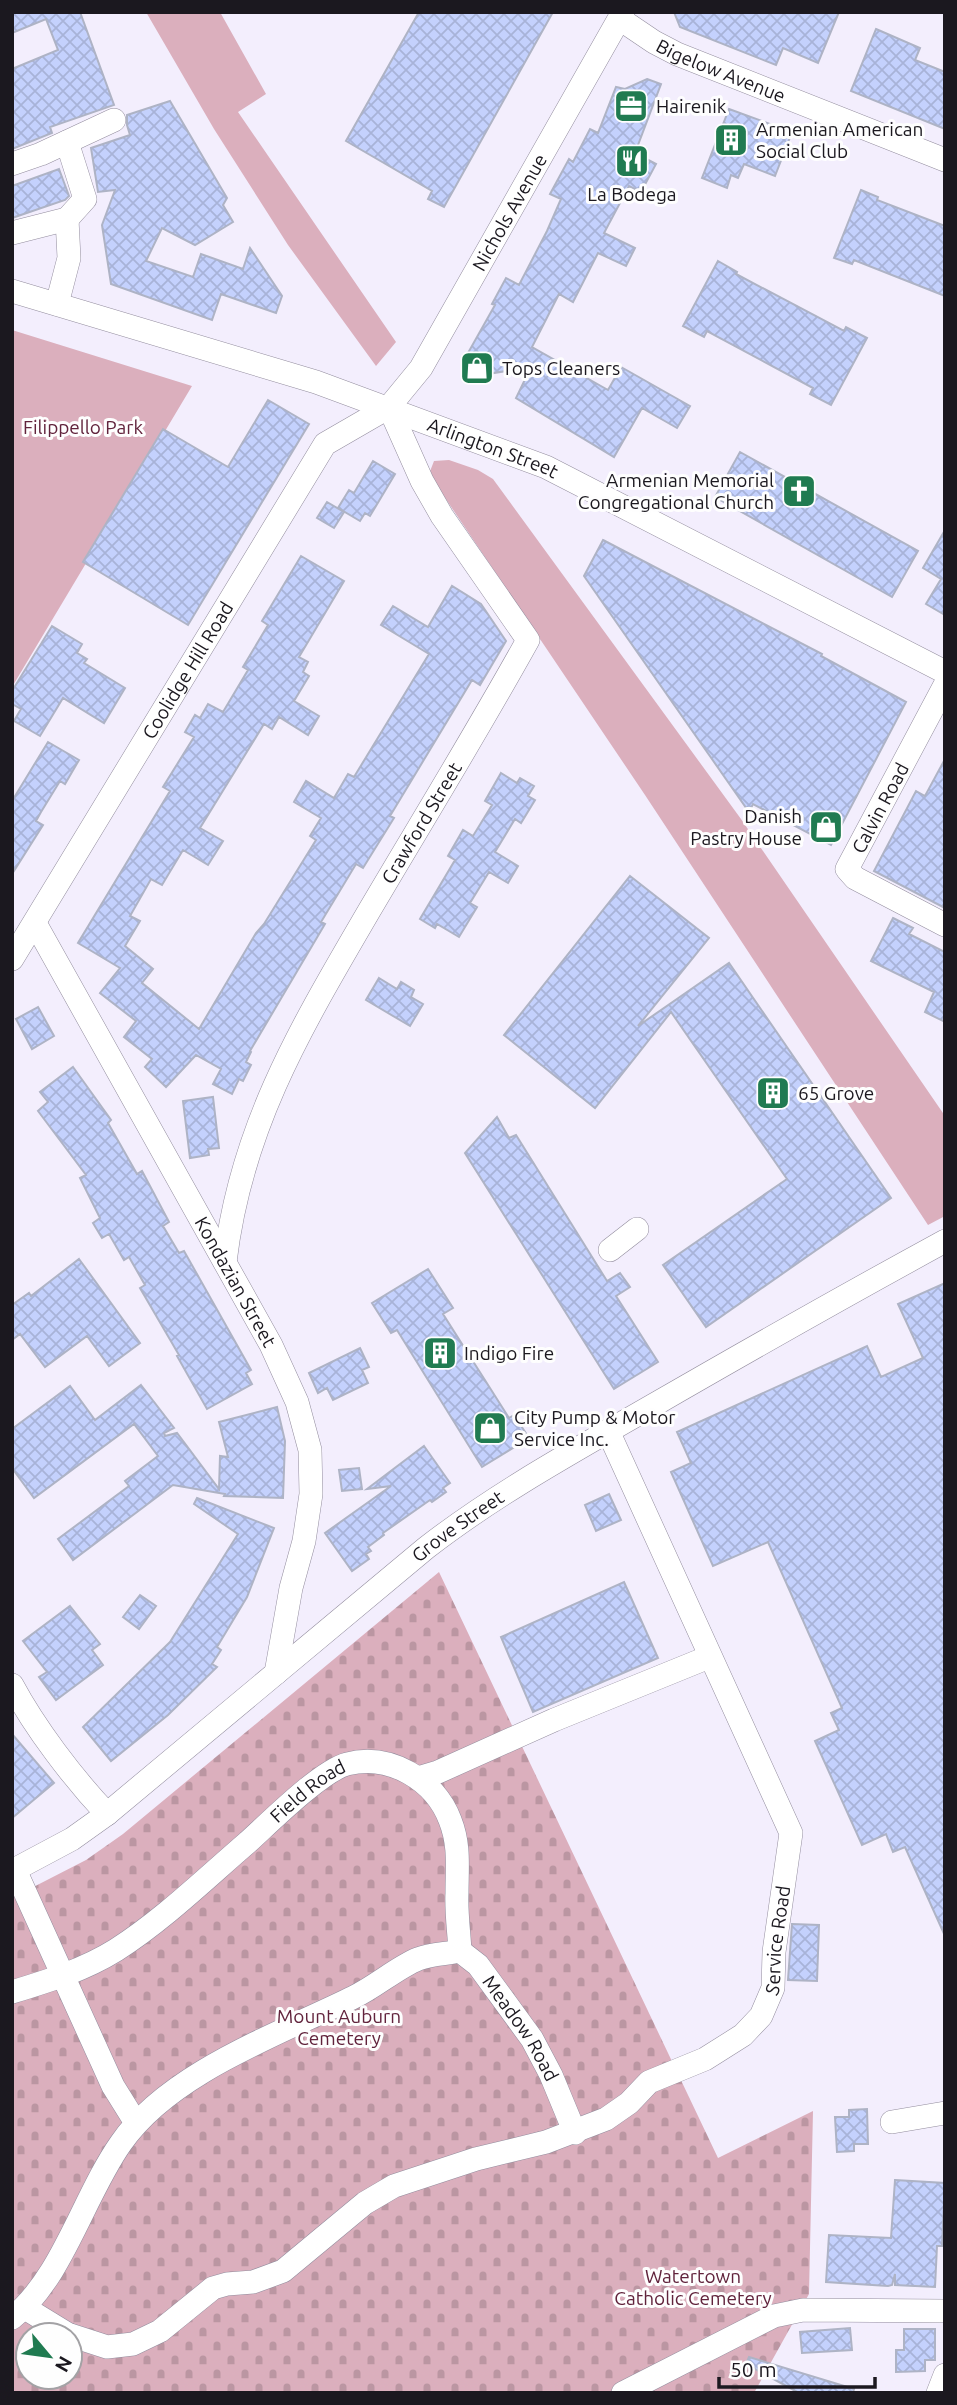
<svg xmlns="http://www.w3.org/2000/svg" width="957" height="2405" font-family="Ubuntu,sans-serif">
<style>
.cemetery{fill:url(#cemetery-stones);fill-rule:evenodd}
.park{fill:#dbafbd}
.building{fill:url(#building-cross-hatch);stroke:#aeb3c5;stroke-width:2}
.lines{fill:none;stroke-linecap:round;stroke-linejoin:round}
.minor-casing{stroke:#938d9e;stroke-width:24}
.minor{stroke:#fff;stroke-width:23}
.labels{text-anchor:middle;dominant-baseline:central;stroke-width:6;stroke-linejoin:round;paint-order:stroke}
.street-label{font-size:19px;fill:#1b181f;stroke:#fefefe}
.poi-label{font-size:19px;fill:#1b181f;stroke:#fefefe;text-anchor:start}
.park-label{font-size:19px;fill:#61233c;stroke:#fefefe}
</style>
<defs>
<pattern id="cemetery-stones" width="16" height="16" patternUnits="userSpaceOnUse" patternTransform="scale(1.75)"><rect width="16" height="16" fill="#dbafbd"/><path d="M2 7V4a2 2 0 0 1 4 0v3zM10 15v-3a2 2 0 0 1 4 0v3z" fill="#bb96a2"/></pattern>
<pattern id="building-cross-hatch" width="8" height="8" patternUnits="userSpaceOnUse" patternTransform="scale(1.75)"><rect width="8" height="8" fill="#c4d1fd"/><path d="M0 0l8 8M0 8l8-8" fill="none" stroke="#a8b3d8"/></pattern>
</defs>
<rect width="100%" height="100%" fill="#f3eefd"/>
<path class="cemetery" d="M439,1572L718,2158L813,2111L809,2294L754,2393H12V1898L86,1860L123,1834ZM28,2335H70V2377H28Z"/>
<path class="park" d="M146,12H220L266,94L238,112L396,342L376,366L288,245L214,129Z
M12,330L192,386L12,687Z
M449,460L478,470L493,479L741,819L945,1116V1216L928,1225L645,795L429,474L434,461Z"/>
<path class="building" d="M12,12H80L114,105L50,127L52,133L12,149V69L58,50L46,19L12,33Z
M419,12H553L444,207L428,199L432,191L346,141Z
M674,12H839L818,63L783,48L776,65L680,27Z
M876,29L920,48L915,60L945,72V129L851,91Z
M647,79L661,84L635,153L656,164L641,192L629,186L604,233L635,248L626,266L598,253L573,302L559,294L532,347L608,390L621,367L690,406L677,428L642,408L614,457L516,398L531,367L469,377L464,360L495,305L492,304L506,278L519,285L547,231L561,199L550,194L569,159L573,162L590,129L598,133L616,87L625,89Z
M170,101L227,198L223,205L233,222L195,245L162,228L146,261L193,277L201,254L243,269L250,248L282,296L276,313L221,294L212,320L111,284L102,225L115,190L98,192L91,148L130,135L127,125V115Z
M729,109L792,132L775,176L744,164L738,178L731,175L727,188L702,178Z
M59,169L69,196L65,200L12,218V186Z
M861,190L878,197L877,200L945,226V296L854,260L852,264L834,258Z
M718,261L737,272L736,274L844,331L846,327L867,338L831,405L810,394L813,388L707,331L704,337L683,326Z
M268,400L309,424L188,625L83,562L163,429L228,467Z
M740,452L918,551L892,597L715,497Z
M373,461L395,474L370,516L365,513L360,521L338,508L349,490L354,493Z
M327,502L344,512L334,528L317,518Z
M945,530V615L926,604L941,579L923,568Z
M603,540L822,654L821,656L906,702L831,845L753,804L749,812L584,576Z
M301,556L344,581L299,657L308,662L303,672L309,676L294,701L319,716L308,735L279,717L272,729L264,724L200,828L223,841L208,865L183,850L162,885L151,879L130,916L140,921L125,946L153,969L142,983L199,1029L256,933L264,924L316,840L310,836L321,818L294,802L306,781L334,798L348,774L354,777L429,654L381,625L393,606L428,627L452,586L481,604L506,641L480,685L472,680L390,816L394,818L363,868L356,864L321,922L325,924L250,1051L251,1052L246,1062L251,1065L243,1081L239,1079L232,1094L213,1084L221,1069L196,1055L166,1087L145,1067L152,1059L124,1037L136,1021L100,993L120,968L78,943L170,791L163,787L194,737L185,732L195,715L200,718L208,704L223,712L248,670L243,667L268,625L262,621Z
M52,626L82,644L77,653L87,659L84,663L125,688L104,723L63,698L40,736L14,721L21,709L12,704V691Z
M48,742L79,760L65,784L60,781L41,812L36,821L43,825L12,874V801Z
M945,759V908L874,871L916,791L925,796Z
M501,773L517,783L520,778L534,786L528,796L535,800L521,823L515,819L495,852L518,866L508,883L489,872L470,903L477,907L459,937L437,924L435,928L420,919L455,860L448,856L463,830L473,836L492,805L485,801Z
M630,876L709,938L638,1026L729,963L891,1198L706,1327L663,1265L787,1179L671,1012L595,1108L504,1035Z
M893,918L913,928L909,934L945,952V1022L925,1012L934,992L871,961Z
M379,978L397,989L401,982L414,990L411,997L423,1004L410,1026L366,1000Z
M38,1007L54,1036L32,1049L16,1019Z
M73,1067L111,1120L108,1123L137,1174L142,1171L169,1222L163,1226L179,1253L184,1251L251,1370L246,1373L252,1384L207,1409L177,1356L179,1355L140,1288L145,1285L129,1257L124,1260L109,1234L102,1238L93,1223L100,1218L80,1178L86,1175L38,1111L48,1102L40,1092Z
M213,1097L219,1148L208,1149L209,1155L190,1158L183,1101Z
M497,1117L509,1138L516,1135L607,1281L620,1273L630,1287L616,1296L658,1362L614,1389L465,1153Z
M79,1259L140,1343L109,1366L87,1336L45,1367L20,1334L12,1340V1305L29,1293L31,1296Z
M428,1269L453,1308L443,1314L509,1418L514,1415L529,1438L482,1467L397,1330L391,1333L372,1303Z
M945,1283V1936L905,1847L893,1852L886,1834L862,1845L815,1741L839,1730L831,1713L842,1708L768,1542L713,1566L671,1472L691,1463L677,1432L867,1346L881,1377L923,1358L898,1304Z
M360,1348L369,1367L362,1370L368,1383L333,1400L327,1388L318,1393L309,1373Z
M141,1385L174,1428L164,1433L165,1436L177,1433L219,1489L220,1456L228,1457L219,1422L277,1407L285,1441L283,1498L224,1496L225,1494L173,1485L73,1560L58,1539L129,1486L125,1481L158,1456L134,1424L34,1498L12,1468V1429L70,1386L95,1420Z
M424,1446L450,1483L443,1488L446,1492L432,1502L430,1500L383,1533L384,1535L368,1547L371,1551L366,1554L369,1559L352,1571L325,1533L391,1486L367,1489Z
M359,1468L362,1489L342,1491L339,1470Z
M609,1494L621,1520L596,1531L585,1505Z
M197,1498L274,1528L247,1597L217,1647L221,1650L212,1664L217,1667L168,1715L111,1761L83,1727L170,1642L238,1534L194,1504Z
M624,1582L658,1658L533,1712L501,1637Z
M140,1595L156,1606L139,1629L123,1617Z
M70,1606L100,1644L92,1650L103,1665L56,1700L39,1677L47,1672L23,1641Z
M12,1734L54,1783L12,1818Z
M792,1924L819,1925L817,1981L788,1980Z
M867,2109L868,2144H854V2151L837,2152L835,2117H849V2110Z
M895,2180L945,2183L942,2246H937L935,2287L895,2285V2274L892,2285L888,2286L826,2282L829,2235L891,2238Z
M850,2328L852,2350L802,2353L800,2332Z
M904,2329H935V2360H925V2371L896,2372V2350H904Z
M749,2357L854,2389L853,2393H799L746,2364Z"/>
<g class="lines">
<g class="minor-casing">
<g id="minor">
<path id="s1" d="M620,19L654,42L677,54L945,160"/>
<path d="M67,142L85,199L67,219"/>
<path d="M12,164L41,154L114,120"/>
<path d="M12,233L67,219L69,258L57,304"/>
<path id="s2" d="M12,291L316,382L546,467L945,672"/>
<path d="M945,685L847,869L855,878L945,925"/>
<path id="s3" d="M35,923L271,1345L297,1402L310,1450L311,1494L304,1541L291,1588L276,1673"/>
<path id="s4" d="M12,959L325,444L389,407L421,368L623,12"/>
<path d="M610,1250L637,1229"/>
<path id="s5" d="M225,1262C241,1126 302,1026 369,911C422,821 477,732 528,640L442,516L422,481L389,407"/>
<path d="M12,1685C35,1728 73,1778 107,1814"/>
<path d="M418,1778L438,1772L554,1720L709,1657"/>
<path d="M15,1870L113,2086L136,2123"/>
<path id="s6" d="M12,1871L72,1839L107,1814L426,1548C497,1493 574,1451 652,1406C749,1350 846,1295 945,1241"/>
<path id="s7" d="M12,1992C48,1981 84,1970 116,1950C163,1920 205,1879 248,1842C270,1822 321,1771 347,1764C390,1753 435,1780 450,1820C460,1845 457,1867 457,1893C456,1912 459,1932 460,1951"/>
<path d="M892,2122L945,2113"/>
<path d="M25,2308L69,2335"/>
<path id="s8" d="M12,2318C63,2277 83,2197 121,2143C169,2073 279,2034 354,1997C375,1987 398,1967 418,1959C431,1954 446,1954 460,1951L478,1965L532,2039L551,2075L575,2133"/>
<path id="s9" d="M70,2335L107,2347L133,2344L160,2331L213,2288L227,2284L253,2282L283,2271L365,2203L394,2186L476,2159L546,2142L606,2119L629,2103L649,2082L705,2059L743,2035L761,2016L773,1988L774,1952L791,1833L608,1431"/>
<path d="M623,2393L774,2316L803,2310L945,2311"/>
<path d="M938,2393L945,2375"/>
</g>
</g>
<use href="#minor" class="minor"/>
</g>
<defs>
<g id="office-square" transform="scale(1.75)"><rect x="-9" y="-9" width="18" height="18" rx="4" fill="#207b51" stroke="#fefefe"/><path d="M-6-3h4V-5.5h4V-3h4V5H-6ZM-1-4.5V-3h2v-1.5ZM-6 0V1H6V0Z" fill="#fff"/></g>
<g id="building-square" transform="scale(1.75)"><rect x="-9" y="-9" width="18" height="18" rx="4" fill="#207b51" stroke="#fefefe"/><path d="M-4-6H4V6H1V3H-1V6H-4ZM-2.5-4.3h1.7v1.8h-1.7ZM.8-4.3h1.7v1.8H.8ZM-2.5-1h1.7V.8h-1.7ZM.8-1h1.7V.8H.8Z" fill="#fff"/></g>
<g id="restaurant-square" transform="scale(1.75)"><rect x="-9" y="-9" width="18" height="18" rx="4" fill="#207b51" stroke="#fefefe"/><path d="M-5-6h1v4h1v-4h1v4h1v-4h1v5L-1.5 .5V6h-2V.5L-5-1ZM5-6V6H3V1.5H1.5Q1.5-4 5-6Z" fill="#fff"/></g>
<g id="shop-square" transform="scale(1.75)"><rect x="-9" y="-9" width="18" height="18" rx="4" fill="#207b51" stroke="#fefefe"/><path d="M-5-2.5h2.3a2.7 3.5 0 0 1 5.4 0H5L5.5 6h-11ZM-1.5-2.5h3a1.5 2.3 0 0 0-3 0Z" fill="#fff"/></g>
<g id="church-square" transform="scale(1.75)"><rect x="-9" y="-9" width="18" height="18" rx="4" fill="#207b51" stroke="#fefefe"/><path d="M-1.2-6h2.4v3.5h3.3v2.4h-3.3V6h-2.4V-.1h-3.3v-2.4h3.3Z" fill="#fff"/></g>
</defs>
<g fill-rule="evenodd">
<use href="#office-square" x="631" y="106"/>
<use href="#building-square" x="731" y="140"/>
<use href="#restaurant-square" x="632" y="161"/>
<use href="#shop-square" x="477" y="368"/>
<use href="#church-square" x="799" y="491"/>
<use href="#shop-square" x="826" y="827"/>
<use href="#building-square" x="773" y="1093"/>
<use href="#building-square" x="440" y="1353"/>
<use href="#shop-square" x="490" y="1428"/>
</g>
<g class="labels">
<g class="street-label">
<text stroke="none"><textPath href="#s1" startOffset="114">Bigelow Avenue</textPath></text>
<text stroke="none"><textPath href="#s4" startOffset="906">Nichols Avenue</textPath></text>
<text stroke="none"><textPath href="#s2" startOffset="506">Arlington Street</textPath></text>
<text stroke="none"><textPath href="#s4" startOffset="338">Coolidge Hill Road</textPath></text>
<text transform="translate(880 808) rotate(-62)">Calvin Road</text>
<text stroke="none"><textPath href="#s5" startOffset="485">Crawford Street</textPath></text>
<text stroke="none"><textPath href="#s3" startOffset="411">Kondazian Street</textPath></text>
<text stroke="none"><textPath href="#s6" startOffset="565">Grove Street</textPath></text>
<text stroke="none"><textPath href="#s7" startOffset="362">Field Road</textPath></text>
<text stroke="none"><textPath href="#s9" startOffset="866">Service Road</textPath></text>
<text stroke="none"><textPath href="#s8" startOffset="702">Meadow Road</textPath></text>
</g>
<g class="poi-label">
<text x="656" y="106">Hairenik</text>
<text x="756" y="129">Armenian American<tspan x="756" dy="22">Social Club</tspan></text>
<text x="632" y="194" text-anchor="middle">La Bodega</text>
<text x="502" y="368">Tops Cleaners</text>
<text x="774" y="480" text-anchor="end">Armenian Memorial<tspan x="774" dy="22">Congregational Church</tspan></text>
<text x="802" y="816" text-anchor="end">Danish<tspan x="802" dy="22">Pastry House</tspan></text>
<text x="798" y="1093">65 Grove</text>
<text x="464" y="1353">Indigo Fire</text>
<text x="514" y="1417">City Pump &amp; Motor<tspan x="514" dy="22">Service Inc.</tspan></text>
</g>
<g class="park-label">
<text x="83" y="427">Filippello Park</text>
<text x="339" y="2016">Mount Auburn<tspan x="339" dy="22">Cemetery</tspan></text>
<text x="693" y="2276">Watertown<tspan x="693" dy="22">Catholic Cemetery</tspan></text>
</g>
</g>
<rect width="957" height="2405" fill="none" stroke="#1b181f" stroke-width="28"/>
<g transform="translate(49 2356) rotate(119)"><circle r="33" fill="#fefefe" stroke="#a3a2a5" stroke-width="2"/>
<path d="M0-5L12 26L0 18L-12 26Z" fill="#207b51"/>
<text y="-10" font-size="19" font-weight="bold" text-anchor="middle" fill="#1b181f">N</text>
</g>
<path d="M719 2377v10h156v-10" fill="none" stroke="#1b181f" stroke-width="3.5"/>
<text x="730" y="2377" font-size="21" fill="#1b181f" stroke="#fefefe" stroke-width="5" paint-order="stroke">50 m</text>
</svg>
